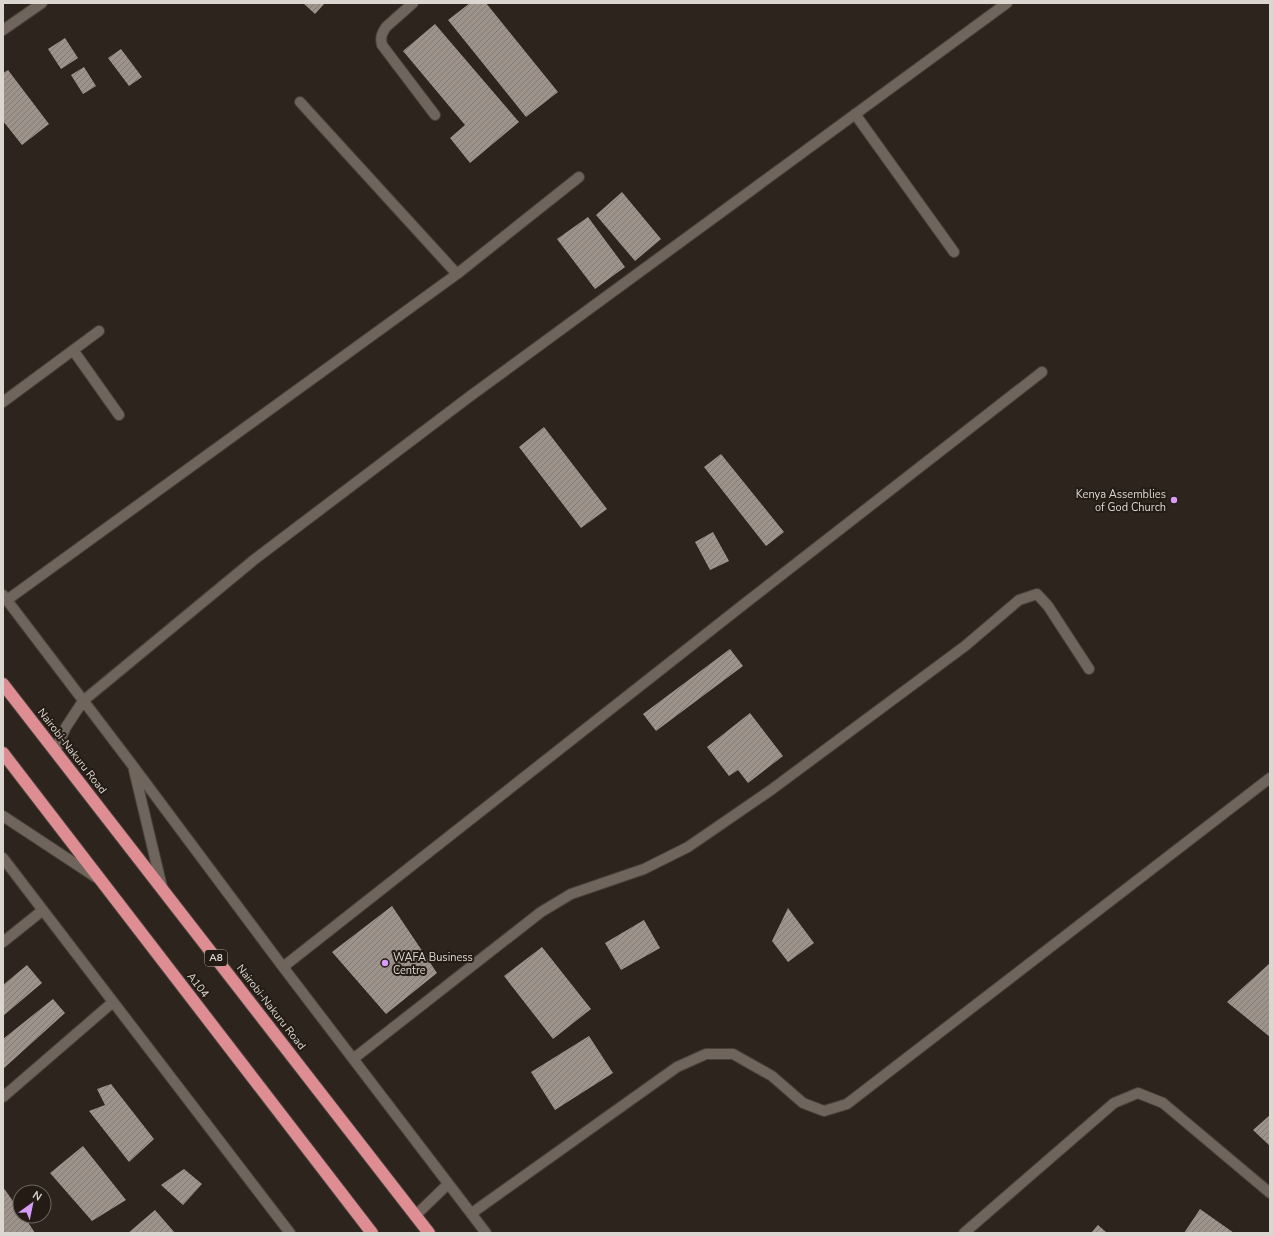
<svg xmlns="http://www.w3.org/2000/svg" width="1273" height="1236" font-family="'Nunito Sans',sans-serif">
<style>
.building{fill:url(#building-hatch)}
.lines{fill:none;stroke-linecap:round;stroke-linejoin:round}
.minor-casing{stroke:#49423c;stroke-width:12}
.highway-casing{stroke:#49423c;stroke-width:14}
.minor{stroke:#6f655c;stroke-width:10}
.highway{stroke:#de8e93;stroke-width:12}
.poi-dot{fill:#d79bf9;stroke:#231b14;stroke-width:1.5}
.labels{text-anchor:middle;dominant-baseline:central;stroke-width:4;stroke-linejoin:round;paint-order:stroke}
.shield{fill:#231b14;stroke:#a49e98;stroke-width:1}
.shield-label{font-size:10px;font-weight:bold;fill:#dcd6d1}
.poi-label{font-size:11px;fill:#dcd6d1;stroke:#231b14;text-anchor:end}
.street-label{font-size:11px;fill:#dcd6d1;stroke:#231b14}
</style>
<defs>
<pattern id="building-hatch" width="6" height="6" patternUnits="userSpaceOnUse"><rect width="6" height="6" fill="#9e938a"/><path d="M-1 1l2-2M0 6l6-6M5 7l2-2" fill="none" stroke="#827a74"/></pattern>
</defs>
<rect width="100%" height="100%" fill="#2d251d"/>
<path class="building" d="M303,3H325L315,14Z
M470,3H486L558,92L526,117L448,20Z
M435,24L519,122L470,163L450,138L465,125L403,51Z
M65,38L78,58L61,69L48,49Z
M121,49L142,77L129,86L108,58Z
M84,67L96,86L83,94L71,75Z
M8,70L49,124L22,145L3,121V73Z
M622,192L661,239L635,261L596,215Z
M588,217L625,267L595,289L557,239Z
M544,427L607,509L581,528L519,447Z
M721,454L784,532L766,546L704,467Z
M713,532L729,561L710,570L695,542Z
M730,649L743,666L656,731L643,714Z
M750,713L783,756L748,783L738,770L729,776L707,747Z
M392,906L437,973L386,1014L332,952Z
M788,908L814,943L788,962L772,941Z
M644,920L660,948L621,970L605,943Z
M542,947L591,1009L553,1039L504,976Z
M1270,963V1037L1227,1002Z
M27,965L42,983L3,1016V985Z
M53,999L65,1013L3,1069V1039Z
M589,1036L613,1073L555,1110L531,1072Z
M111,1084L154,1139L129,1162L89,1111L105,1105L97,1089Z
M1270,1115V1146L1253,1130Z
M83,1146L126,1200L92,1221L50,1173Z
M184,1169L202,1184L183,1205L161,1185Z
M3,1187L20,1211V1216H24L35,1233H3Z
M1200,1209L1234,1233H1184Z
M155,1210L175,1233H128Z
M1098,1225L1107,1233H1091Z"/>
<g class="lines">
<g class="minor-casing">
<path id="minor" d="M413,3L386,27C382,33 380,37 382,45L435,115
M3,30L42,3
M300,102L457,274
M855,114L954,252
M73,350L119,415
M3,402L99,331
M3,595L133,766L283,967L486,1233
M7,600L457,274L579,177
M55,751L66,727L83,701L255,559L469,397L1007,3
M134,770L162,887
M3,816L97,878
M3,858L290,1233
M3,942L43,910
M283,967L748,601L1042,372
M353,1059L541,912L571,894L644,869L688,847L771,790L965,646L1019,600L1037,594L1048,606L1089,669
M3,1097L113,1002
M472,1213L677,1067L706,1054H733L772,1076L803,1103L824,1111L847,1104L1270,778
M416,1215L448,1184
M964,1233L1114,1103L1138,1093L1163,1103L1270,1193"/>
</g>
<g class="highway-casing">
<path id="highway" d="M3,684L429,1233
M3,753L372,1233"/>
</g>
<use href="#minor" class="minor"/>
<use href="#highway" class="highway"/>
</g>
<g class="poi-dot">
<circle cx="1174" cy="500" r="4"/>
<circle cx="385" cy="963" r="4"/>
</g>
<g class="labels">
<rect class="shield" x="205" y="950" width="22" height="16" rx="3"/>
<g class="shield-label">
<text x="216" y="958">A8</text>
</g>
<g class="poi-label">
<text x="1166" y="494">Kenya Assemblies<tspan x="1166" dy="13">of God Church</tspan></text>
<text x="393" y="957" text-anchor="start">WAFA Business<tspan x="393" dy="13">Centre</tspan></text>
</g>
<g class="street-label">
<text transform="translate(72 751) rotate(52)">Nairobi-Nakuru Road</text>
<text transform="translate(198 985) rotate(52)">A104</text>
<text transform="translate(271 1007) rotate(52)">Nairobi-Nakuru Road</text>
</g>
</g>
<rect width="1273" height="1236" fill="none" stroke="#dcd6d1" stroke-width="8"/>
<g transform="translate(32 1204) rotate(33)"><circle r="19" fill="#231b14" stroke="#6d6660"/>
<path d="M0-3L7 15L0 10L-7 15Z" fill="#d79bf9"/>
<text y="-6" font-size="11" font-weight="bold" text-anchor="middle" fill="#dcd6d1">N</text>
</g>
</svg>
